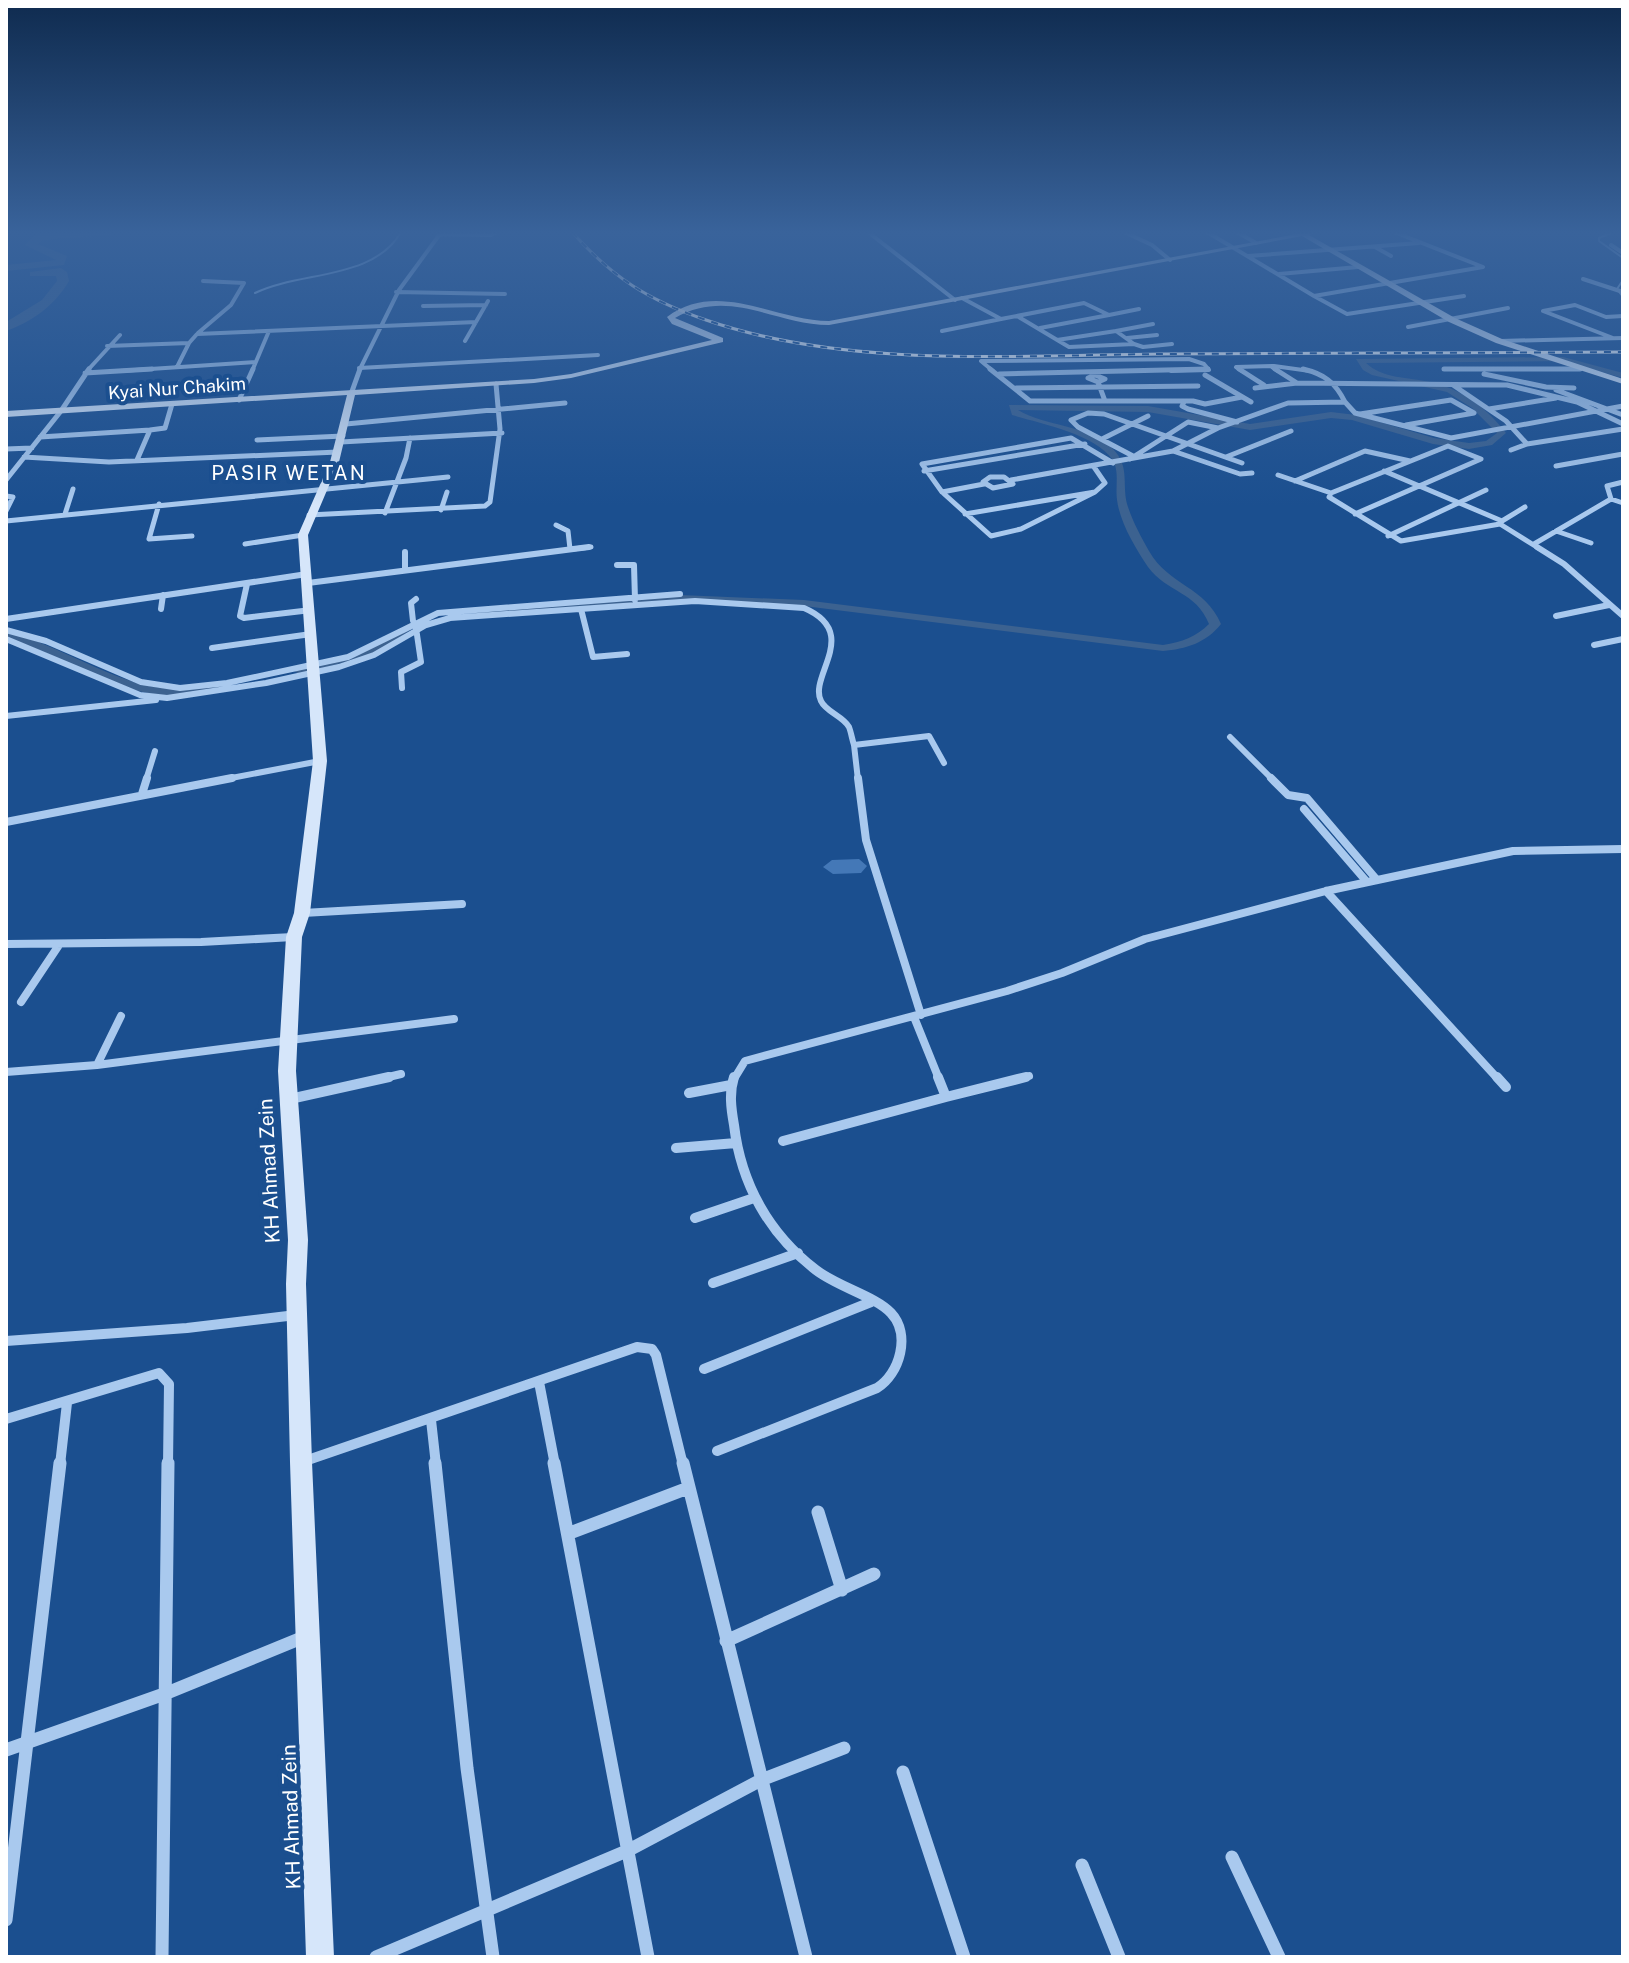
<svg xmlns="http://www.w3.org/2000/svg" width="1629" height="1963" font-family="'Public Sans',sans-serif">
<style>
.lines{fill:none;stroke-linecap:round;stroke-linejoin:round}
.stream{stroke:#9cc4f0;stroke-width:2}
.canal{fill:#3c6290;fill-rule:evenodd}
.river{fill:#3c6290;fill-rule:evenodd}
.building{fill:#4478b7}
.street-far5{stroke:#a9c9ee;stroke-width:4}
.street-far4{stroke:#a9c9ee;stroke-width:5}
.street-far3{stroke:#a9c9ee;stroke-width:6}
.street-far2{stroke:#a9c9ee;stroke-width:8}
.street-far1{stroke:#a9c9ee;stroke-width:10}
.street{stroke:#a9c9ee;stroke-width:13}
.secondary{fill:#d6e6fa;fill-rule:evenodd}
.rail-casing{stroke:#fff;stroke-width:3}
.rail{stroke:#1b4f8f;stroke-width:2;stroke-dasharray:7;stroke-linecap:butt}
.labels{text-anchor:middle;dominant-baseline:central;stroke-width:8;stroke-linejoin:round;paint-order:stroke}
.far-street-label{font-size:18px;fill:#fff;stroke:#1b4f8f}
.far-quarter-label{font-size:20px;letter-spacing:2px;fill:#fff;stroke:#1b4f8f}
.street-label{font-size:20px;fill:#fff;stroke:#1b4f8f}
</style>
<rect width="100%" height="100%" fill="#1b4f8f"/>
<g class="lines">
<path class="stream" d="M1614,232L1599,238V241L1623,258
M1623,280L1617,289L1623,297
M255,293C300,271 374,280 401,232"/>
<path class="canal" d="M1563,357L1623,373V378L1563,361L1366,363C1383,379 1408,377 1430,382C1461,388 1488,409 1506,433L1492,445L1469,449L1433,444L1352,420L1331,418L1250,430L1148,412L1018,410C1046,427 1087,424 1113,449C1131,467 1121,486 1128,507C1133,522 1141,537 1149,551C1169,586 1205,586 1221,624C1206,643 1186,649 1163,651L804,606L680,601L479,616L473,613L479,610L680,595L804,600L1163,645C1182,642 1196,637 1209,624C1196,591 1167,593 1148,567C1136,549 1120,523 1117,500C1115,486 1120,471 1112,459C1095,434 1039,423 1012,415L1009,405L1148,406L1250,424L1331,412L1356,415L1434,438L1469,443L1486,441L1497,433L1472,408L1447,392L1372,375L1363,370L1356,359Z
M410,623L416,626L414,628L369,656L299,674L293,670L361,651Z
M6,631C57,644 114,683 162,688C180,690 199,685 217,682L223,686L217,690C199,693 180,697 162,695C107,690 59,653 6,638Z"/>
<path class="river" d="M69,232H115L110,235L42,240L38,244L67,256L64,265L6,271V265L56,260L25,245L35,235Z
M61,268L67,272L69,281C55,305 32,322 6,331V322L42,300L57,281L56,276H30V272Z"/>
</g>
<path class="building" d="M859,859L867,866L861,873L833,874L823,867L832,860Z"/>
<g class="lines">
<path class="street-far5" d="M868,232L955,300
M1124,232L1152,245L1170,260
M1207,232L1314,296
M1237,232L1256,243
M1394,232L1483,267L1314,296L1347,314L1464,296
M1611,245L1623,253
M1375,247L1391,256
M1248,256L1419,243
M1279,274L1358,267
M1583,279L1623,292
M396,292L505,294
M962,298L1001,319L1084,303L1109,315L1040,328
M423,306L486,305
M1109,315L1139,309
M1017,316L1069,347L1134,344L1116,331L1153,324
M1408,327L1508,308
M942,331L1001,319
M198,333L231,305L244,283L203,281
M1127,338L1157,335
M1613,338L1543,311L1575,305L1606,317L1623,316
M1057,340L1116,331
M465,341L488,301
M1500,341L1623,338
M1134,344L1143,347L1172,344
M107,346L189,343L197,334L476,322
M177,367L189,343
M1272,367L1278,371
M359,368L598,355
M1444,369H1580
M87,371L120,335
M120,371L256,362
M252,371L269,331
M359,371L399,290L440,234L491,235L497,232
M993,371L981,361L1189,359L1204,364L1209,370L1171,371
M1242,371L1236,367L1274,366L1310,371"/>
<path class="street-far4" d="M990,369L1030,401H1193L1205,404L1242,397
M1239,369L1264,385
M1275,369L1297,383
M1303,369C1324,374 1335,382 1345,402
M1444,369H1580
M85,373L152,369
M999,374L1208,369
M1484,374L1546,387L1574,388
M1095,375L1105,379L1098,382L1088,378Z
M1205,375L1251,402
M1098,382L1105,401
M1453,385L1506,421L1527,444
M1016,388L1198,386
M1255,388L1297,383L1507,385L1577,402L1623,424
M1556,390L1623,415
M351,394L360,369
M239,400L253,369
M1184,402L1182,406L1188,409L1237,422
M1489,409L1556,398
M1360,414L1451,400L1474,413L1406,425
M346,424L565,403
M40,437L150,430
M1104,438L1148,416
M257,440L343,436
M341,442L502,433
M6,449L32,448
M1511,450L1527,444L1623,429
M1173,451L1240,474L1252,473
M1133,456L1078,427L1071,420L1088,413L1104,414L1242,463
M24,457L109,462L338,452
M1226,457L1291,431
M1130,459L1188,422L1218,428
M137,460L150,430L165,428L172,404
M1556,466L1623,454
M924,471L1085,444
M1384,471L1502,521L1500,524L1540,549
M1278,475L1331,493L1448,446L1481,459L1355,514
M990,477H1004L1013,484L993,488L983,482Z
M6,480L61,411L89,369
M1011,480L1173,451L1218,428L1288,403L1345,402L1355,413L1451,438L1623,406
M1295,481L1365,451L1410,461
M942,492L984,484
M1095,492L1021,529L991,536L942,492L922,464L1071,438L1113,463
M1331,493L1329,497L1401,541L1500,524
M6,496L13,497L6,511
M1611,499L1607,486L1623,482
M159,504L149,539L192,536
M441,510L447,492
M385,513L406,458L410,438
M65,514L73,489
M965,514L1095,492L1105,483L1094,467
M309,515L485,506L490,502L500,429L496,384
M6,521L448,477
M1502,521L1525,507
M556,525L568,531L570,549
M1556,531L1591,543
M1388,536L1486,490
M245,544L303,535
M1534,544L1611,499L1623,503
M573,549L591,547"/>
<path class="street-far3" d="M1537,547L1564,564L1623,616
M405,552V569
M617,565H634L635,600
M308,583L589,547
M247,584L240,616L244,618L311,610
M161,609L163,595
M581,609L593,657L627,654
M1556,616L1609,605
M6,619L307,574
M413,621L411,603L416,599
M6,630L46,641L141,682L180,688L227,683L348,657L438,613L680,594
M6,639L140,695L167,698L266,683L339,667L374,655L426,625L450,618L695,601L804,608C862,633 808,676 821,701C826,712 843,716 849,727C851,732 852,739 854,745
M1594,645L1623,639
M212,648L311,634
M402,688L401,672L421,662L416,628
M6,716L156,700
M1230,737L1273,780
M146,780L155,751
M221,780L320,761
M858,780L854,745L929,736L944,763"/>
<path class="street-far2" d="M858,778L866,840L921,1015
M1271,778L1288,795L1307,798L1377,880
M142,794L147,778
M1304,809L1367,882
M6,822L232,778
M1326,891L1498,1079
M303,913L462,904
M6,944L201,942L293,937
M21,1002L59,945
M121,1016L97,1065L454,1019
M914,1017L939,1079
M6,1072L97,1065
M380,1079L401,1074
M734,1079L745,1061L1007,991L1062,973L1145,939L1326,891L1513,851L1623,849
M1018,1079L1029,1076"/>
<path class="street-far1" d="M1497,1077L1506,1087
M689,1093L731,1085
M946,1097L1026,1077
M290,1099L389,1077
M783,1141L946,1097L938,1077
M676,1148L736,1143
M695,1218L754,1198
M713,1283L798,1253
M6,1341L187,1328L296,1315
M704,1369L871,1302
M539,1382L555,1465
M6,1419L159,1373L169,1384L168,1465
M431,1420L436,1465
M717,1451L877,1388C900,1374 911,1334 891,1313C875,1296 838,1287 816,1270C769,1234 741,1184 734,1125C731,1108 729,1093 734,1077
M302,1462L637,1347L652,1349L656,1355L683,1465
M60,1465L67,1403"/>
<path class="street" d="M435,1463L467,1768L493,1957
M554,1463L648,1957
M683,1463L806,1957
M818,1512L842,1590
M570,1533L688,1488
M726,1641L874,1574
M6,1750L167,1693L304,1637
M903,1772L964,1957
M1232,1857L1279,1957
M1082,1865L1119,1957
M6,1920L60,1463
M162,1957L168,1463
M376,1957L629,1850L761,1780L844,1748"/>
<path class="secondary" d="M1296,232H1319L1309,235L1455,318L1502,339L1623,379V384L1496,343L1449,322L1302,236L829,325C775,325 730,287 675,318L723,338V342L571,378L534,383L355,395L339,462L308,535L327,761L310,913L302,937L296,1071L308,1240L306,1284L312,1462L334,1957H306L290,1462L286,1284L288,1240L278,1071L286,937L294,913L313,761L298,535L330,462L347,395L6,417V411L534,379L571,374L712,340L672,324L667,317C718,279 775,321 829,321L1297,234Z"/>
<g class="rail-casing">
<path id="rail" d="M572,232C613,278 648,300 706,320C848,369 1015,355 1163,354C1316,353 1470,353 1623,352"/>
</g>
<use href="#rail" class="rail"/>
</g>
<linearGradient id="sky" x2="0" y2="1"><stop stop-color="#0f2b4f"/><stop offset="0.46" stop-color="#39639b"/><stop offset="1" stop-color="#39639b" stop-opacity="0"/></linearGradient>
<rect width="1629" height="506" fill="url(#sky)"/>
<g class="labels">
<g class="far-street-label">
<text transform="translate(177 388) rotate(-4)">Kyai Nur Chakim</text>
</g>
<g class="far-quarter-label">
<text x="289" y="473">PASIR WETAN</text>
</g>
<g class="street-label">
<text transform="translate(269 1171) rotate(-93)">KH Ahmad Zein</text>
<text transform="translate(291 1817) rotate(-92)">KH Ahmad Zein</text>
</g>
</g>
<rect width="1629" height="1963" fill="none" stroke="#ffffff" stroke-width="16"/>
</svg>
